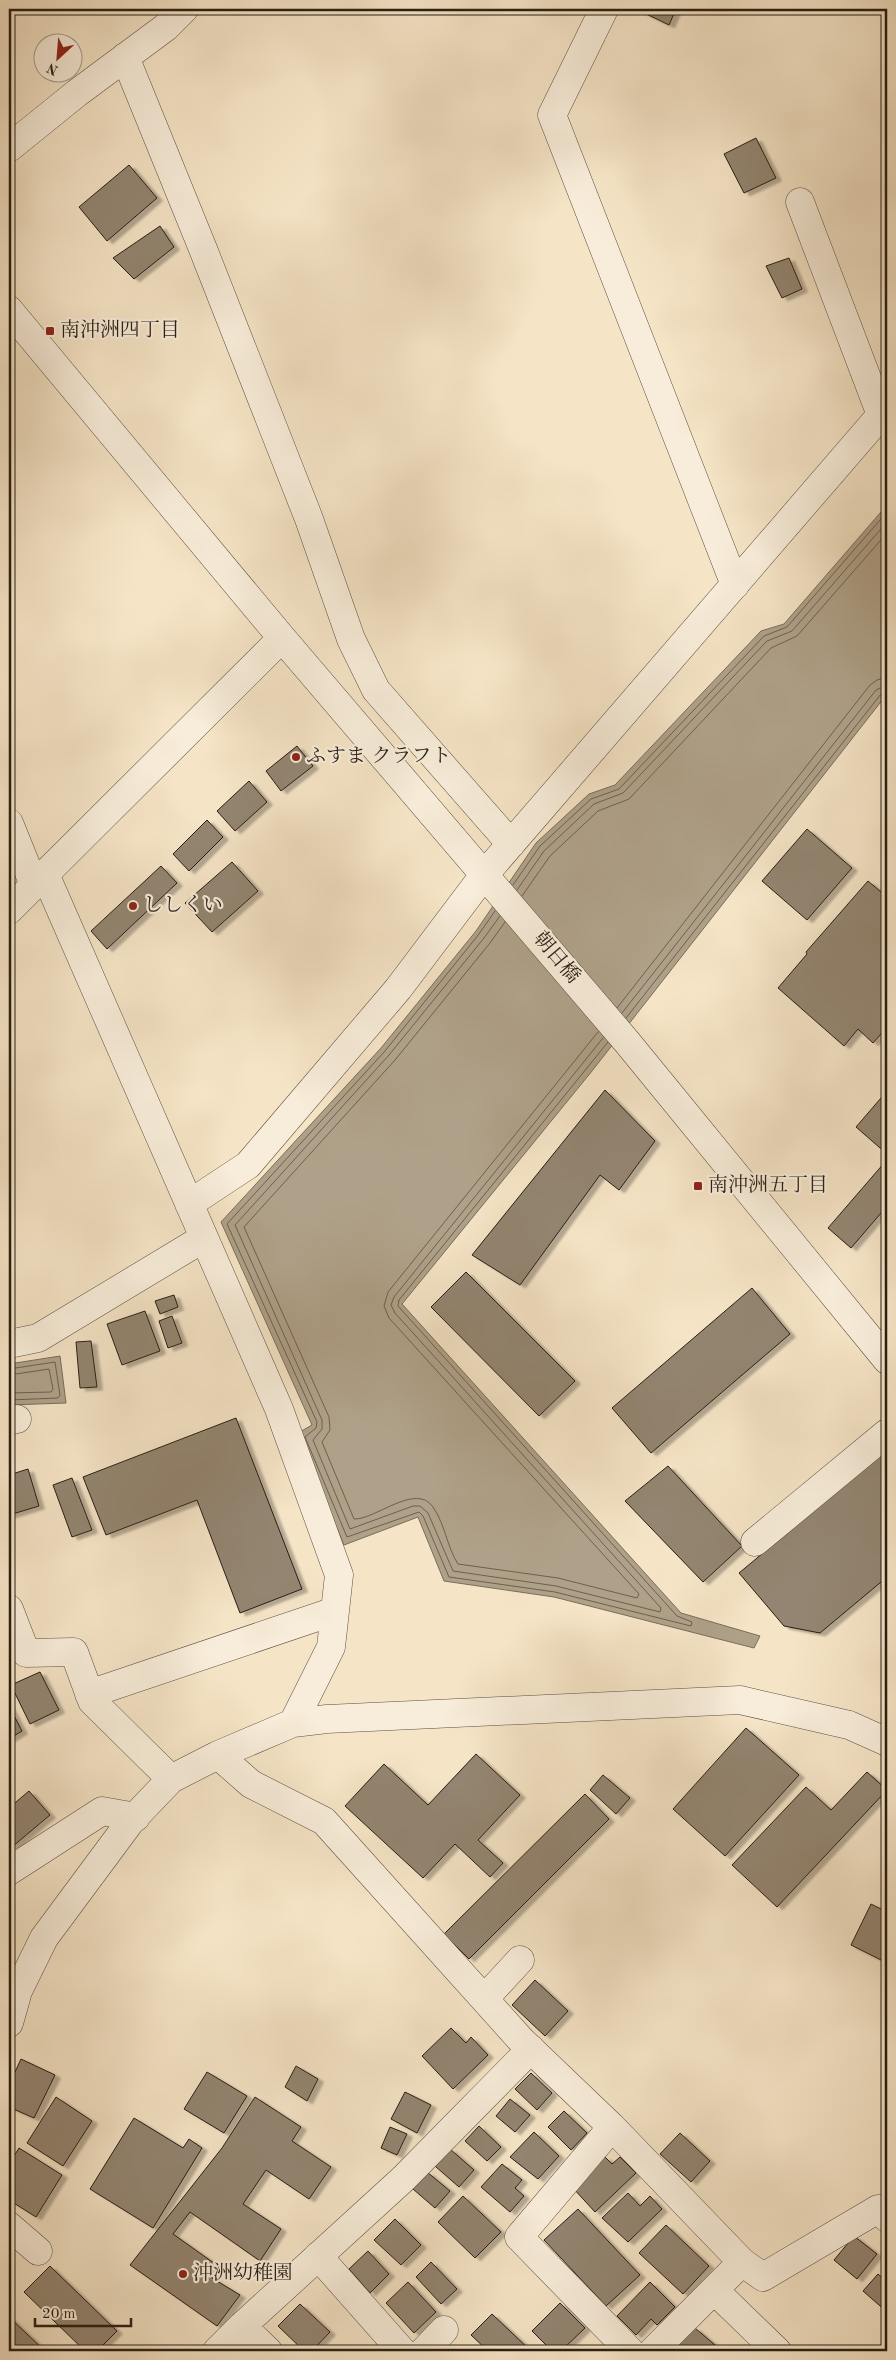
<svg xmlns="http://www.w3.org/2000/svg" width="896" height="2360" font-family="'Old Standard TT','Noto Serif JP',serif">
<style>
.water{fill:#afa189;stroke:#796d5a}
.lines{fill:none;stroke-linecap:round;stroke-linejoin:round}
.shore{stroke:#6c604e;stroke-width:1}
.building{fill:#938571;stroke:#281e14;filter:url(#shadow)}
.minor-casing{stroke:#5b5040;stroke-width:29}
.minor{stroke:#f8edda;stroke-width:28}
.poi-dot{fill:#8f2418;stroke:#f8edda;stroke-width:2}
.labels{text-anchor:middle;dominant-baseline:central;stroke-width:4.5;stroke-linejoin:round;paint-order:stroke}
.poi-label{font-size:20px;fill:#281e14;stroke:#f8edda;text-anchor:start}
.street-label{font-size:20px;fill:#281e14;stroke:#f8edda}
</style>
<defs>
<filter id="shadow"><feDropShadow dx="5.5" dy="3" stdDeviation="1" flood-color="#0004"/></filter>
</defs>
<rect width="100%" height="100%" fill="#f5e4c6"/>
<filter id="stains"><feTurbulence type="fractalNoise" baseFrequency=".004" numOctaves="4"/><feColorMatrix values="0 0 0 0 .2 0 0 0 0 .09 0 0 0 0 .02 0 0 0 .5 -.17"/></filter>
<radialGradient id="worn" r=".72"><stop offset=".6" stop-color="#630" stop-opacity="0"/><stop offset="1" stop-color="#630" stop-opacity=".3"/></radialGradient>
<path class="water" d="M887,505V694L592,1071L402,1304L681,1613L760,1636L754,1648L554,1597L444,1581L418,1517L344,1545L298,1433L312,1425L221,1222L381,1048L476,931L536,843L589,794L615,785L761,631L784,624Z
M60,1356L66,1403L9,1405V1364Z"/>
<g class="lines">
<path class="shore" d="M513,885L540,846L591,799L619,789L764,636L787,627L887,512
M517,890L544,851L594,804L623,793L767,641L792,631L887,522
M522,896L550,856L598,811L629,799L771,648L797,636L887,533
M495,911L479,934L385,1051L227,1224L317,1422L316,1428L305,1437L347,1537L419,1512L423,1516L449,1577L555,1592L691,1626L692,1622L677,1616L398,1306L399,1300L608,1042
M500,916L484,938L389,1055L235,1225L322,1420V1429L313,1440L350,1529L413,1506H420L428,1513L453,1571L556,1586L660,1612L661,1608L395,1313L391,1305L394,1297L603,1038
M505,922L490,943L395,1060L244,1227L329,1417L330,1430L322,1442L354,1519C375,1520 416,1482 433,1507C445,1524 447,1547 458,1564L558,1578L637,1598L639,1594L389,1318L384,1306L388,1292L598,1032
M617,1008L870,685L877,680L887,677
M622,1013L876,690L887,685
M626,1018L881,694L887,691
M9,1369L55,1362L60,1395L58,1398L9,1400
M9,1375L49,1369L53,1389L51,1392L9,1393"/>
</g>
<path class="building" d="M636,9H676L669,25Z
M756,138L776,178L744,193L724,154Z
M129,165L157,198L107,241L79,207Z
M160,226L174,247L134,279L113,258Z
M789,258L802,289L782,298L766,266Z
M297,746L313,766L281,791L266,771Z
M249,781L267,802L235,831L217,811Z
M207,820L223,837L189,871L173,854Z
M807,829L852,868L807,920L762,881Z
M232,862L258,891L212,932L185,903Z
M161,866L177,883L107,949L91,931Z
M868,881L887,897V1027L873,1043L858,1029L844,1046L778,988L807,954L806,952Z
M605,1090L655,1141L619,1190L600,1175L520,1285L472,1255Z
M887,1091V1154L856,1127Z
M885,1162L887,1164V1206L851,1248L828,1228Z
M466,1272L575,1381L539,1416L431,1307Z
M752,1288L790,1334L651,1453L612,1408Z
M174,1295L178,1307L160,1314L155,1301Z
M145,1311L160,1351L122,1365L107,1324Z
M172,1316L182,1343L168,1348L159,1321Z
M91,1341L97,1387L80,1388L76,1342Z
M236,1418L302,1589L240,1613L197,1500L106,1535L83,1477Z
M887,1450V1577L820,1633L784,1626L739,1573Z
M668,1466L742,1546L703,1582L625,1501Z
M28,1469L39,1506L9,1515V1475Z
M72,1478L92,1530L72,1537L53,1485Z
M40,1672L59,1710L30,1724L11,1685Z
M9,1706L22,1731L9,1739Z
M746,1728L799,1775L725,1856L673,1809Z
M476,1754L520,1795L478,1840L503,1863L490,1877L455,1844L423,1878L345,1806L384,1764L428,1805Z
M867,1772L887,1790L777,1907L732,1865L806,1787L831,1810Z
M603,1775L630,1798L616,1814L590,1790Z
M29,1791L50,1815L12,1847L9,1843V1808Z
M585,1794L609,1819L469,1959L444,1934Z
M871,1904L885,1911L887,1907V1963L851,1945Z
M535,1980L568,2011L545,2036L512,2005Z
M451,2028L466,2043L471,2037L488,2055L453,2089L422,2056Z
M21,2059L55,2075L34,2118L9,2107V2085Z
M296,2066L318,2079L307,2101L285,2087Z
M207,2072L247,2096L224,2133L184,2109Z
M531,2073L552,2093L537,2110L515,2089Z
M405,2092L431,2105L417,2133L391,2119Z
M56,2097L92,2121L63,2166L27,2143Z
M255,2097L301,2127L292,2141L331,2167L309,2199L266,2170L243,2204L281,2229L260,2261L190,2212L173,2234L218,2266L212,2278L240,2295L217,2326L130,2265L222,2148Z
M510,2099L530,2115L515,2132L496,2116Z
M564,2111L587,2133L571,2150L548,2127Z
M134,2118L183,2148L189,2139L202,2148L153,2228L90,2189Z
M479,2126L501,2147L487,2161L465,2141Z
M390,2127L407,2134L397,2155L381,2148Z
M534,2132L559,2156L538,2179L510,2157Z
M680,2133L710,2161L691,2182L660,2154Z
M19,2148L62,2175L36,2217L9,2200V2164Z
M450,2149L474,2170L459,2187L435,2166Z
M605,2157L612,2164L620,2157L636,2173L595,2212L573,2188Z
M502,2164L522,2180L515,2188L524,2196L510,2212L481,2187Z
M427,2172L450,2191L435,2208L413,2189Z
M628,2193L640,2206L650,2196L662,2209L628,2242L602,2218Z
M463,2196L501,2232L475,2258L438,2222Z
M578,2209L640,2275L606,2306L544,2240Z
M395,2219L421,2245L401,2265L374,2240Z
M666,2225L709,2266L683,2294L639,2253Z
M854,2236L877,2254L857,2279L834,2260Z
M368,2251L389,2274L370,2293L349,2269Z
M431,2262L457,2289L441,2304L416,2277Z
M50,2266L117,2331L97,2351H85L24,2292Z
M878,2274L887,2282V2312L863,2291Z
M408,2282L436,2312L414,2333L386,2303Z
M650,2282L675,2307L657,2325L651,2319L636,2335L617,2316Z
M560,2303L585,2328L561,2351H552L532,2331Z
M300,2304L330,2332L312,2351H304L278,2326Z
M492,2314L531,2351H488L471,2335Z
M9,2317L45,2351H9Z
M695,2328L722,2351H684L678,2346Z"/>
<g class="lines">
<g class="minor-casing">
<path id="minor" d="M604,9L552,115L735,585
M125,57L203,249L309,519L351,639L376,690L511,844
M9,148L77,93L166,27L184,9
M800,202L881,415
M9,310L282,638L627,1042L887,1360
M9,823L34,885
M45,874L279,1409L339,1575L331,1647L293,1723
M9,910L282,638
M189,1204L248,1165L398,989L484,875L887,408
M9,1344L38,1338L204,1238
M9,1421L17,1419
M755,1542L887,1433
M9,1609L26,1653L74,1652L92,1701L171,1779
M89,1694L335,1611
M218,1755L251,1784L324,1821L521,2040L612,2127L742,2262
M9,1871L102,1811L136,1817
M485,1998L520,1960
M9,2023L18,1991L44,1938L130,1822L171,1779L218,1755L293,1723L327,1719L740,1700L849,1725L887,1742
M612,2127L519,2237L630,2351
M9,2226L38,2251
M318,2256L402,2351
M714,2290L777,2351
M242,2326L268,2351
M217,2351L242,2326L403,2179L531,2049
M424,2351L444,2330
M653,2351L742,2262L763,2277L878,2209L887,2218"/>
</g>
<use href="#minor" class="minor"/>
</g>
<g class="poi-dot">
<rect x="45" y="326" width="10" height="10" rx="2.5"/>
<circle cx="296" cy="757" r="5"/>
<circle cx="133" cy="906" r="5"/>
<rect x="693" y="1181" width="10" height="10" rx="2.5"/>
<circle cx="183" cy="2274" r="5"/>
</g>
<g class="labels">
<g class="poi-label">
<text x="60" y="331">南沖洲四丁目</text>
<text x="306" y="757">ふすま クラフト</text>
<text x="143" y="906">ししくい</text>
<text x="708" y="1186">南沖洲五丁目</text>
<text x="193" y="2274">沖洲幼稚園</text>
</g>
<g class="street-label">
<text transform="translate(556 958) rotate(50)">朝日橋</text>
</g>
</g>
<rect width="896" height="2360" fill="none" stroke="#f5e4c6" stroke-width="30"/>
<rect x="10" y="10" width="876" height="2340" fill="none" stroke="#281e14" stroke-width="2.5"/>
<rect x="15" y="15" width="866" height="2330" fill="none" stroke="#281e14"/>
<g transform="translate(58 58) rotate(206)"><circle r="24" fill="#f8edda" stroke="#a59a8b"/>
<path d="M0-4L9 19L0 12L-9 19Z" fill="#8f2418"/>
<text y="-8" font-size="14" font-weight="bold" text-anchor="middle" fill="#281e14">N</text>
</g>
<path d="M35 2318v8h96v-8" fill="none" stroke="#281e14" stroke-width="2.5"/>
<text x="42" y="2318" font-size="15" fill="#281e14" stroke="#f8edda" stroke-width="4" paint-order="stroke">20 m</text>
<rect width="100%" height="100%" filter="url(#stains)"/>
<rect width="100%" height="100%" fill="url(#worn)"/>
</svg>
